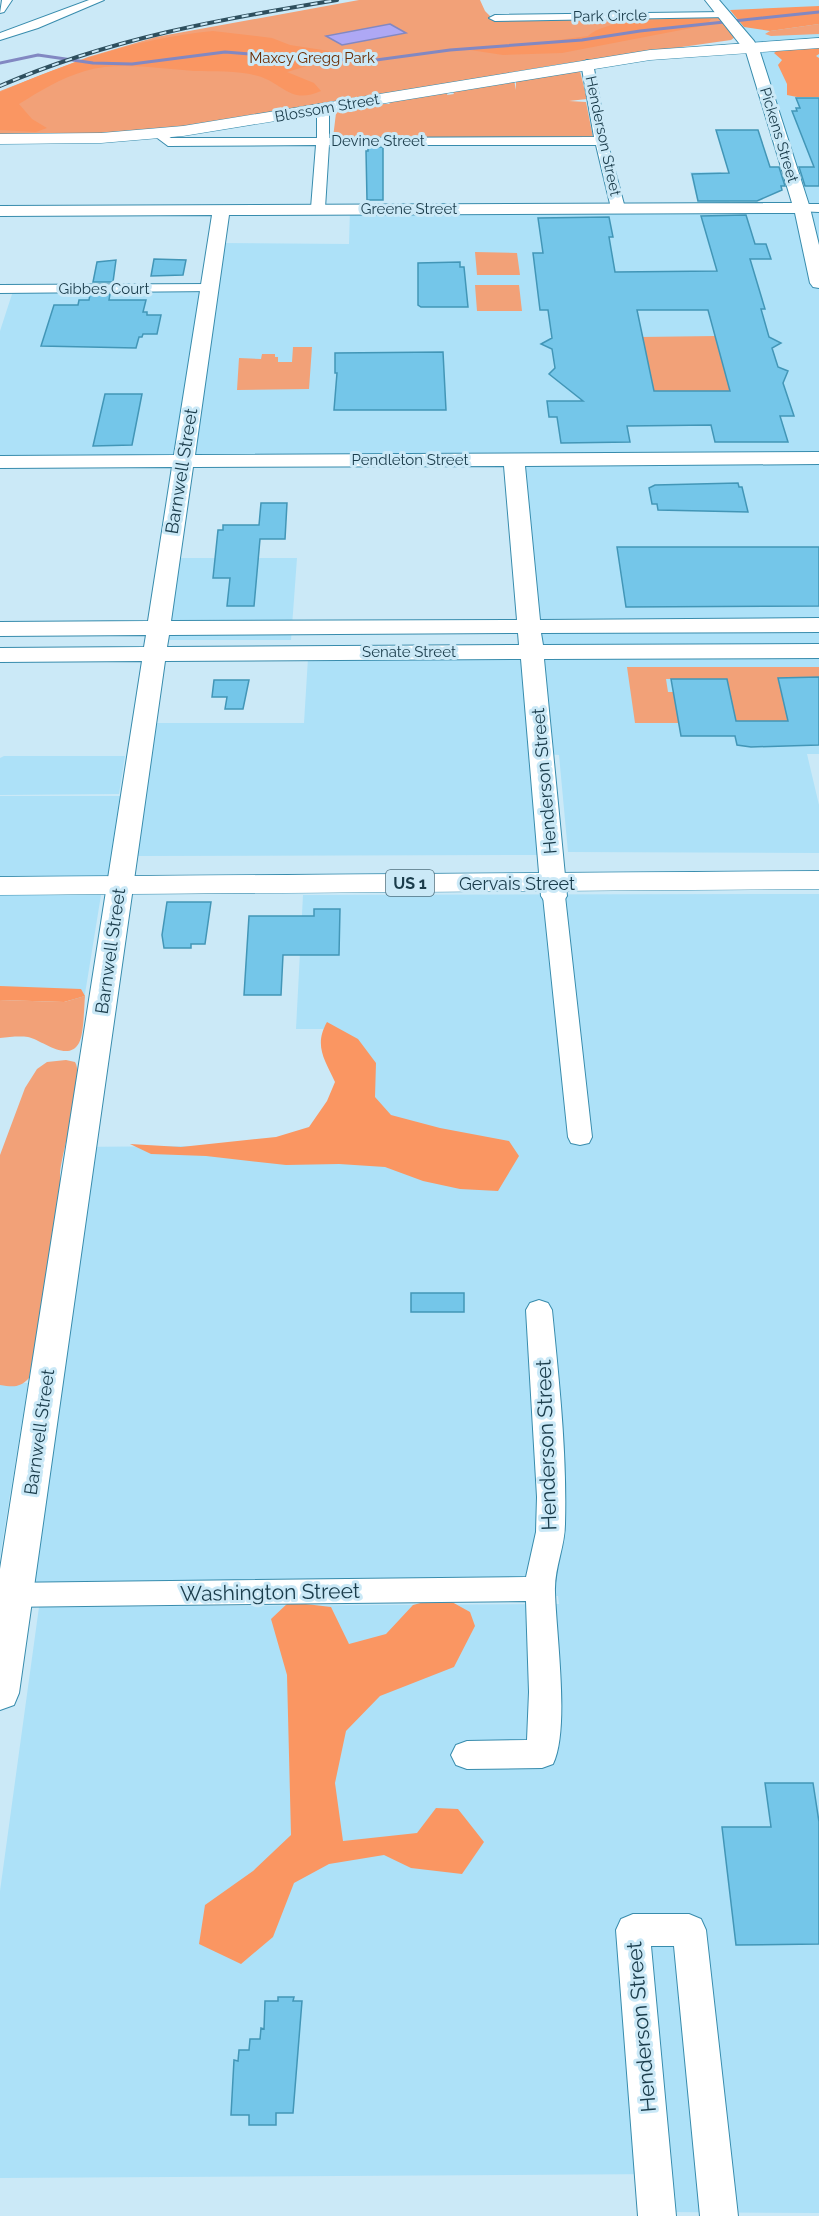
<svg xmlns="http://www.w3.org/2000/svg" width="819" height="2216" font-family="Raleway,sans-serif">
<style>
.built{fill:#ade1f8}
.green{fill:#f2a178}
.forest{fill:#fa9662}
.water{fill:#aea8f5;stroke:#8288c2;stroke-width:1.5}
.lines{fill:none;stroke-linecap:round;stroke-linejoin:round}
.stream{stroke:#8288c2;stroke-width:3}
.building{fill:#74c6e9;stroke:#4296b7;stroke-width:1.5;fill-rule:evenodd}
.minor-casing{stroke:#388cad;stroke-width:2}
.tertiary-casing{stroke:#388cad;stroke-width:2}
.secondary-casing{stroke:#388cad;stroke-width:1}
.primary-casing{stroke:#388cad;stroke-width:1}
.minor{fill:#fff;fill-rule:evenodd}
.tertiary{fill:#fff;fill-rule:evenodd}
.secondary{fill:#fff;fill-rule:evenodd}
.primary{fill:#fff;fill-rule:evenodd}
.rail-casing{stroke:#2e4f5e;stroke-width:4}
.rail{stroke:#cbe9f7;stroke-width:2;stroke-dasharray:7;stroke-linecap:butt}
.labels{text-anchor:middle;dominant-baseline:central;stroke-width:6;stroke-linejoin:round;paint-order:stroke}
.far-street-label{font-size:15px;fill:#1a3c4b;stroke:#cbe9f7}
.far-park-label{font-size:15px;fill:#6b2d04;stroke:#cbe9f7}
.shield{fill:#cbe9f7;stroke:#4f707f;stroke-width:1.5}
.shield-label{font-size:16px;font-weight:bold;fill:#1a3c4b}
.street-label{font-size:18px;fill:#1a3c4b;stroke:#cbe9f7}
.near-street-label{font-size:21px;fill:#1a3c4b;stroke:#cbe9f7}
</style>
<rect width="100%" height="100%" fill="#cbe9f7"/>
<path class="built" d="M713,0H819V754H807L819,805V853L568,852L559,755L546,754L519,460L0,461V331L14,288L210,289L217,243L349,244L350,209L699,208L690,172H721L731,208H803L757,51Z
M168,558H297L291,640H155Z
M308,658H522L538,855L135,856L154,723H304Z
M4,756H125L119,794L0,795V758Z
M0,796H128L116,879L0,880Z
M819,894V2213L665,2212L662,2174L0,2178V1891L39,1607L559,1604L558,1596L5,1602L69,1147L336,1145L339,1029H296L303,895Z
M0,895H101L84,1000H0Z
M0,1383H28L0,1557Z"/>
<path class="green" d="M359,0H480L485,11L494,20L718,17L735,37L731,40L555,65L217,123L110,133L0,134V91L88,57L156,37Z
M819,24V34L771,36L765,34L770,31Z
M580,71L587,99L569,101L586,102L593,137L333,138L336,113C350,106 373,102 389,104L390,103L386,102L448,91L447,95L454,94L453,92L514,80L516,90V80Z
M475,252L517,253L520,275H477Z
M475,285H519L522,311H477Z
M715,336L736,397L708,395L707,391H677L651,398V378L641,337Z
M293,347H312L309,389L237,390L239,358L261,359L262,354H275V357H278V362H292Z
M627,667H819V678L799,677V724L732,722L727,679H666L668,692H673L679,723H635Z
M85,996C84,1007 84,1034 79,1043C68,1063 42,1040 28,1037C19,1036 9,1037 0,1038V1000L64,1002Z
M66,1060L75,1062C85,1077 62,1151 60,1173C60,1181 61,1189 62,1197L29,1378C20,1388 13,1387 0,1385V1155L25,1088L37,1069L47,1062Z"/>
<path class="forest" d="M819,6V24L770,31L744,27L730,10Z
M672,19H711L707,25L562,53L503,55L470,50L485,46L521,45L588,36C605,20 649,21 672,19Z
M213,31L272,38L290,45L329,51L327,60L287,72L314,83L321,91C290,105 283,83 258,76C238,70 215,72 194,71C159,69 120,61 85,71C61,78 40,91 19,104L32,119L47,128L36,132L0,130V92C69,62 138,38 213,31Z
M819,45V54L816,56L819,58V97H797L787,95V84L778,65L782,60L774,53L780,48Z
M0,986L81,989L85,996L64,1002L0,1000Z
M327,1022L358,1039L376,1063L375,1097L391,1115L440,1128L509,1141L519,1156L498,1191L460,1189L423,1181L385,1167L339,1164L286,1165L206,1156L151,1154L130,1144L181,1147L276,1137L309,1127L327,1101L335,1082C324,1059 314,1045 327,1022Z
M443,1597L470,1612L475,1626L454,1667L380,1696L346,1731L335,1783L343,1841L417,1833L436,1808L458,1809L484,1842L462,1874L411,1868L384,1855L329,1864L294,1883L273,1937L241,1964L199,1944L205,1905L253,1871L291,1835L287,1675L271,1619L289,1602L331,1607L349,1644L386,1634L413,1605Z"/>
<path class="water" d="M390,24L406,33L342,45L326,36Z"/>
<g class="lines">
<path class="stream" d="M0,63L38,55L93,63L132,64L225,52L312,59L376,60L450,50L582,40L640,31L819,12"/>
</g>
<path class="building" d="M796,98H819V186H805L799,167H814L792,111H797L796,108H800Z
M716,130H758L770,167H779L785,186H781L782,190L757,201H698L692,174L729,173Z
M368,147H383V200H367L366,151H368Z
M746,215L755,244H766L771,259H750L765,309H761L769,337L781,343L772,348L778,367L788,371L783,383L794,416H780L788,442H715L711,425L627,426L630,442L561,443L557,417H549L547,401H583L549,374L555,368L552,349L541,344L552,338L548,310H540L533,253H543L538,218L609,217L613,237H609L615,272L717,271L701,216ZM637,310H708L730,391H654Z
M154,259L186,260L183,275L151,276Z
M116,260L113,282H93L97,262Z
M460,262V267H464L468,307H421L418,305V263Z
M90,294H110L109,300H146L143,312H147V315H161L157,334H143L142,337H139L136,348L41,346L54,305H78L79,300H89Z
M443,352L446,410H334L337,373H335V353Z
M105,394H142L132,445L93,446Z
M738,483L739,487H742L748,512L658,510L657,504H652L649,488L655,485Z
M261,503H287L285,539H260L254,606H227L230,578H213L218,530H223V525H259Z
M617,547H819V606L626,607Z
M819,677V745L751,747L737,745L735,736H681L671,679H727L736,721H788L778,678Z
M214,680H249L243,709H225L227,697H212Z
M167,902H211L205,944H191V948H164L162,935Z
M314,909H340L339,955H283L281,995H244L249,916H314Z
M411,1293H464V1312H411Z
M765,1783H813L819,1822V1944L736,1945L722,1827H771Z
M278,1997H294L293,2001H302L293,2113H276V2125H249V2115H231L234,2060L238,2061L239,2050H249L250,2039H260L261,2028L264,2029L265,2001H278Z"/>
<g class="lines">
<g class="minor-casing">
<path id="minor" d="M2,0H12L4,12L0,13Z
M89,0H104L38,28L0,40V33Z
M724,12L728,13V17L495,21L489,18L495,15Z
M587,60L593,63L607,141L625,208L618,212L611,208L596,145H329L325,208L318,212L311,208L316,145L168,146L152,134L158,130L171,138H317V109L323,105L329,109V138L594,137L581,63Z
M802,204H819V212L797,211L795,208Z
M209,284L216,288L214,291L0,293V285Z
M554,890L562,891L565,896L592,1137L589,1143L580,1145L571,1143L568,1137L543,896L546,891Z
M539,1300L548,1303L552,1310C559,1381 567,1453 565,1524C565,1547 554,1568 555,1592C556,1634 570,1729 553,1764L542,1768L467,1769L456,1765L451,1755L456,1745L467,1741L527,1740L529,1692L526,1601L0,1607V1583L526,1577L536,1532L537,1497L526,1310L530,1303Z
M633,1914H689L701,1919L706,1930L738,2216H700L674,1946H651L676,2216H638L616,1930L621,1919Z"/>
</g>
<g class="tertiary-casing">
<path id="tertiary" d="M705,0H719L754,41L760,52L810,208L819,245V288L813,287L810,283L795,213L229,215L195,455L819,452V464L525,466L540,620L819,618V632L541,633L543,645L819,644V658L544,659L567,896L563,902L554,904L545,902L541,896L521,659L165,661L19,1693L14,1705L0,1710V1569L142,661L0,662V648L144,647L146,635L0,636V622L148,621L172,467L0,468V456L174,455L212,215L0,216V206L792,203L746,52ZM504,466L517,620L171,621L193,467ZM518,633L519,645L167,647L169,635Z"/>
</g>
<g class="secondary-casing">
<path id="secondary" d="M819,38V48L650,60L183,136L101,143L0,144V134L101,133L183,126L650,50Z"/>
</g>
<g class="primary-casing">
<path id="primary" d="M819,871V889L0,895V877Z"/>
</g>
<use href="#minor" class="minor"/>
<use href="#tertiary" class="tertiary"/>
<use href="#secondary" class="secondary"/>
<use href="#primary" class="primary"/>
<g class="rail-casing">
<path id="rail" d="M0,86C108,39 221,19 337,0"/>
</g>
<use href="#rail" class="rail"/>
</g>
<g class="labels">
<g class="far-street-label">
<text transform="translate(610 16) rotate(-1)">Park Circle</text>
<text transform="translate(327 108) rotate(-10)">Blossom Street</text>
<text transform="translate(779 135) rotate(73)">Pickens Street</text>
<text transform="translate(603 136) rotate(78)">Henderson Street</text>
<text x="378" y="141">Devine Street</text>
<text x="409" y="209">Greene Street</text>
<text x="104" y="289">Gibbes Court</text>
<text x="410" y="460">Pendleton Street</text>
<text x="409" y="652">Senate Street</text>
</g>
<g class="far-park-label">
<text x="312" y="58">Maxcy Gregg Park</text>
</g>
<rect class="shield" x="386" y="870" width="48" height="26" rx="4.5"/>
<g class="shield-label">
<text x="410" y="883">US 1</text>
</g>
<g class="street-label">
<text transform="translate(181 471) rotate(-81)">Barnwell Street</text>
<text transform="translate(544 781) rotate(-95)">Henderson Street</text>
<text x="517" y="883">Gervais Street</text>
<text transform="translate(110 951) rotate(-82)">Barnwell Street</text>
<text transform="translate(39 1432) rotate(-82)">Barnwell Street</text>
</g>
<g class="near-street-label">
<text transform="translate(546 1445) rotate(-92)">Henderson Street</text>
<text transform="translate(270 1592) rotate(-1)">Washington Street</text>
<text transform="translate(641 2027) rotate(-95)">Henderson Street</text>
</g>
</g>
</svg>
